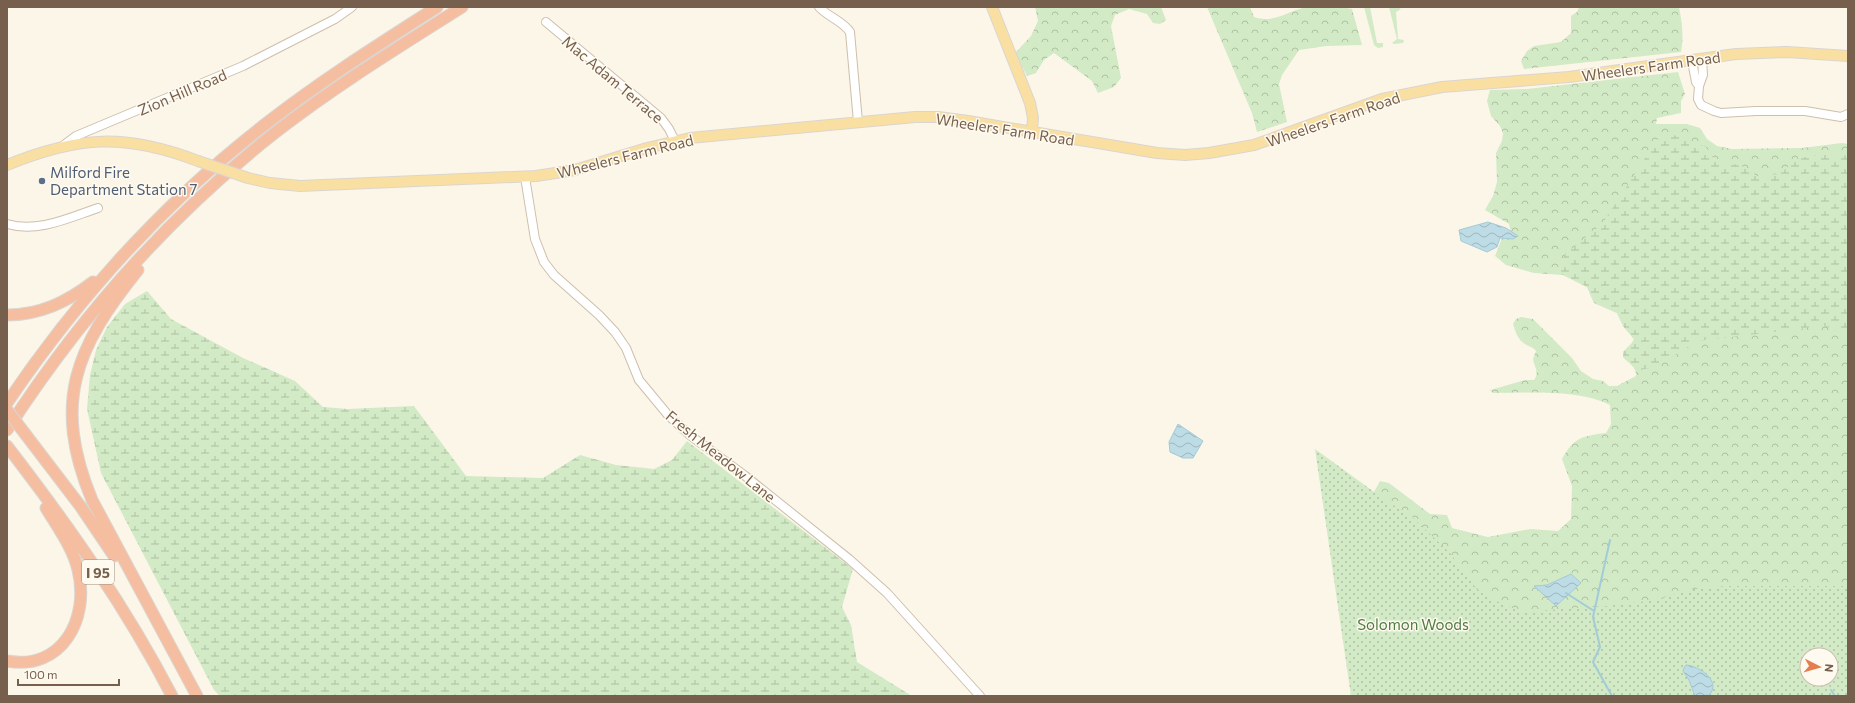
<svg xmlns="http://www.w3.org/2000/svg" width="1855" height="703" font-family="Commissioner,sans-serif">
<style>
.green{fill:#d2eac6}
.forest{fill:url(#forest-crowns);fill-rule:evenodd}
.wetland{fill:url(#wetland-marsh)}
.park{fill:url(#park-dots);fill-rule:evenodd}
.water{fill:url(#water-waves);stroke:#a3cbd8}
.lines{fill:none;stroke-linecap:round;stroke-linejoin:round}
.stream{stroke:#a3cbd8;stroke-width:2}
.minor-casing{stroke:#cebfae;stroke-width:10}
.major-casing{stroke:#dbd5d0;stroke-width:12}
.highway-casing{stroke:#dbd5d0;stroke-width:13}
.minor{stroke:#fff;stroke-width:8}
.major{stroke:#f9e0a2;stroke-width:10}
.highway{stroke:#f5bea1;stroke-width:11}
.major-bridge-casing{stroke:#dbd5d0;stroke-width:12;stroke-linecap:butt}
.highway-bridge-casing{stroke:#dbd5d0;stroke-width:13;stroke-linecap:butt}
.major-bridge{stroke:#f9e0a2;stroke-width:10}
.highway-bridge{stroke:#f5bea1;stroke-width:11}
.service-dot{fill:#5c6f8a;stroke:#fffaef;stroke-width:1.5}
.labels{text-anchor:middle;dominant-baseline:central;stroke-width:3;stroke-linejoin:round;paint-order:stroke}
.shield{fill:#fffaef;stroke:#9f8e7d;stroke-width:1}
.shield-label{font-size:14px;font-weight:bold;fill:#765f4c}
.street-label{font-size:15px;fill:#765f4c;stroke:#fffaef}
.service-label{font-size:15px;fill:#4e5e75;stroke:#fffaef;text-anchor:start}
.park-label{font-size:15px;fill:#507c44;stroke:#fffaef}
</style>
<defs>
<pattern id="forest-crowns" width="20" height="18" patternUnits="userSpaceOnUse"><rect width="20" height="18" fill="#d2eac6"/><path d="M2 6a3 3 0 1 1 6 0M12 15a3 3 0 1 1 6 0" fill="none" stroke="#afc1a3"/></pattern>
<pattern id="wetland-marsh" width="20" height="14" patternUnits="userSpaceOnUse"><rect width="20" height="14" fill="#d2eac6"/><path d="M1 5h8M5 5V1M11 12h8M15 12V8" fill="none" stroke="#afc1a3"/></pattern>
<pattern id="park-dots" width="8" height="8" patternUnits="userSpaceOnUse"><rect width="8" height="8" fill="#d2eac6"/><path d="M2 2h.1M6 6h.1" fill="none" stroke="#afc1a3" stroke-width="1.8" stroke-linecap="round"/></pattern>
<pattern id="water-waves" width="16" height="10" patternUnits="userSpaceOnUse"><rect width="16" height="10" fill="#bddce6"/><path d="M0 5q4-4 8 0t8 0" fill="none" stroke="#9eb6bd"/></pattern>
</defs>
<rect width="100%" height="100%" fill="#fcf6e8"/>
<path class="green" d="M1364,7H1370L1377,43H1383V47L1378,48L1374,45Z
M1389,7H1397L1401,9L1396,12L1398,39L1404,40L1403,43L1394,44L1392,43L1397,39Z"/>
<path class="forest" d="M1035,7H1161L1166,20L1160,24L1153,23L1147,14L1129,9L1115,15L1111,26L1121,78L1114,87L1098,93L1092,81L1054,53L1044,60L1036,73L1027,76L1015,53L1031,36L1038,21Z
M1207,7H1250L1254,17C1276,24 1288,10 1308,7C1322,5 1339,6 1352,9L1362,45L1326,46L1299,50L1282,75L1279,84L1287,122L1257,132L1252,113Z
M1579,7H1679C1682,23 1684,36 1681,52L1524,69L1521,61L1527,51L1534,46L1561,42L1571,33V16L1577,12Z
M1678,72L1685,94L1681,101V113L1657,118L1656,124H1687L1700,128L1707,139L1717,146L1732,149L1802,148L1842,143L1848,144V696H1396L1372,511L1374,492L1380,481L1389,483L1430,514L1447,515L1452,528L1488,537L1530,529L1558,531L1571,519L1572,486L1562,459C1574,438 1581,436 1606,433L1611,424L1610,405C1578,389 1528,393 1493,393L1490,390L1494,389L1525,380H1534C1540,372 1534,367 1533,359L1536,351C1533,347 1530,347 1525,344C1518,340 1515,331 1513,324L1516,319L1521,317L1533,319L1572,358L1581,371L1593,379L1603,381L1609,386H1617L1636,376C1637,367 1628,363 1623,357V352L1632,343L1634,339L1623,326L1617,313L1594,303L1587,287L1563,275L1534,273L1506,265L1495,256L1502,238L1513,239V233H1511L1509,224L1485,210L1493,196L1497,182L1496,153L1502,141L1503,133L1500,126L1491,116L1487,101L1490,90L1527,89ZM1807,655H1831V679H1807Z"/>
<path class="wetland" d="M1666,132L1706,147L1713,158L1744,167L1757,176L1779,174L1799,158L1833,153L1848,156V335L1824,326L1697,341L1658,366L1636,371L1634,367L1623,357V352L1632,343L1634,339L1623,326L1617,313L1594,303L1587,287L1563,275L1559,267L1565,254L1602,224L1657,140Z
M147,291L171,319L243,358L295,381L323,407L348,409L414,406L466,476L543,478L580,455L616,465L654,469L672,460L687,441L853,569L842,607L851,625L857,662L912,696H220L214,690L101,473L87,409L90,375L96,350L107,327L125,304Z"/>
<path class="park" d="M1315,449L1388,502L1410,515L1451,554L1476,588L1487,597L1520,611L1530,614L1547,610L1607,606L1655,600L1694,589L1725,586H1848V696H1351ZM1807,655H1831V679H1807Z"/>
<path class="water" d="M1488,222L1506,228L1518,236L1513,239L1500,238L1497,247L1487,252L1461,241L1459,230Z
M1178,424L1203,441L1193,458H1183L1170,452L1169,442Z
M1571,574L1581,583L1556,606L1534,586L1547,585Z
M1686,665C1700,666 1722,682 1709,695L1695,696L1689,680L1683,671L1684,668Z"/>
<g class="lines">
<path class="stream" d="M1610,540L1593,617L1600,647L1593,662L1612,696
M1566,593L1594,611
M1831,690L1835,696"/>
<g class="minor-casing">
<path id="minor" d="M819,7C828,17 843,21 850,32L858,122
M546,22L661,118L669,129L675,141
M1702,59L1703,75L1699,86L1698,99L1701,105L1714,111L1721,113L1756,111H1805L1841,117L1848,114
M1692,61L1696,82L1699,86
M64,145L76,136L243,66L335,19L352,7
M525,177L535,239L544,262L554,275L599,315L615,332L626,348L639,380L668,415L691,436L744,475L849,559L887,593L980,696
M7,224C38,233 68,218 98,208"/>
</g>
<g class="major-casing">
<path id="major" d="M992,7L1030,103L1033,118L1032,132
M7,165C78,136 125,133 198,161
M248,178L270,183L300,186L536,176L575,170L647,148L690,138L915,117H938L968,121L1157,153L1185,155L1209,153L1254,145L1382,99L1442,87L1569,77L1736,54L1787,52L1848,56"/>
</g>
<g class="highway-casing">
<path id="highway" d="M138,270C75,348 52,403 92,500L197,696
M7,315C40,315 67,302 93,282
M7,403C80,295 168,198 272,119C325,78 381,43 437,7
M7,430C80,317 170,215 276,132C335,86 399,47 462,7
M26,435L81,507L114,556
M7,446C68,525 126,607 172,696
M7,661C62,671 90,619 78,570C73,548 58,528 46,508"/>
</g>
<use href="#minor" class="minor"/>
<use href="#major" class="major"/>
<use href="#highway" class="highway"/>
<g class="major-bridge-casing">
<path id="major-bridge" d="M198,161L248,178"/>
</g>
<g class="highway-bridge-casing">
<path id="highway-bridge" d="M7,410L26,435"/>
</g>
<use href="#major-bridge" class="major-bridge"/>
<use href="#highway-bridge" class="highway-bridge"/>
</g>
<circle class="service-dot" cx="42" cy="181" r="4"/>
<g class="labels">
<rect class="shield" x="82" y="560" width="32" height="24" rx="3"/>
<g class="shield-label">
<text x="98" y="572">I 95</text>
</g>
<g class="street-label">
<text transform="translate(1651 66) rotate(-8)">Wheelers Farm Road</text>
<text transform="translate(613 79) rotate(40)">Mac Adam Terrace</text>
<text transform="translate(182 92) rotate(-23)">Zion Hill Road</text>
<text transform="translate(1333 119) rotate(-19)">Wheelers Farm Road</text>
<text transform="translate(1005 129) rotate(9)">Wheelers Farm Road</text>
<text transform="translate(625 156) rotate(-14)">Wheelers Farm Road</text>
<text transform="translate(721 456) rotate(39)">Fresh Meadow Lane</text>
</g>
<g class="service-label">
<text x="50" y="172">Milford Fire<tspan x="50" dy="17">Department Station 7</tspan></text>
</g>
<g class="park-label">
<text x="1413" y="624">Solomon Woods</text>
</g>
</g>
<rect width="1855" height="703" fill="none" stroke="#765f4c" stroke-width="16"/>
<g transform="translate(1819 667) rotate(96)"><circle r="19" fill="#fffaef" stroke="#c8bcae"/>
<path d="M0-3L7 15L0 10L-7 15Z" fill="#e47e50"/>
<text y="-6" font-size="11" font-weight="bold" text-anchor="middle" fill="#765f4c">N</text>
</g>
<path d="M18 679v6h101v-6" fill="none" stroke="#765f4c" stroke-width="2"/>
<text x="24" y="679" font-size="12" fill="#765f4c" stroke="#fffaef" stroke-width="3" paint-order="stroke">100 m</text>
</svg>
